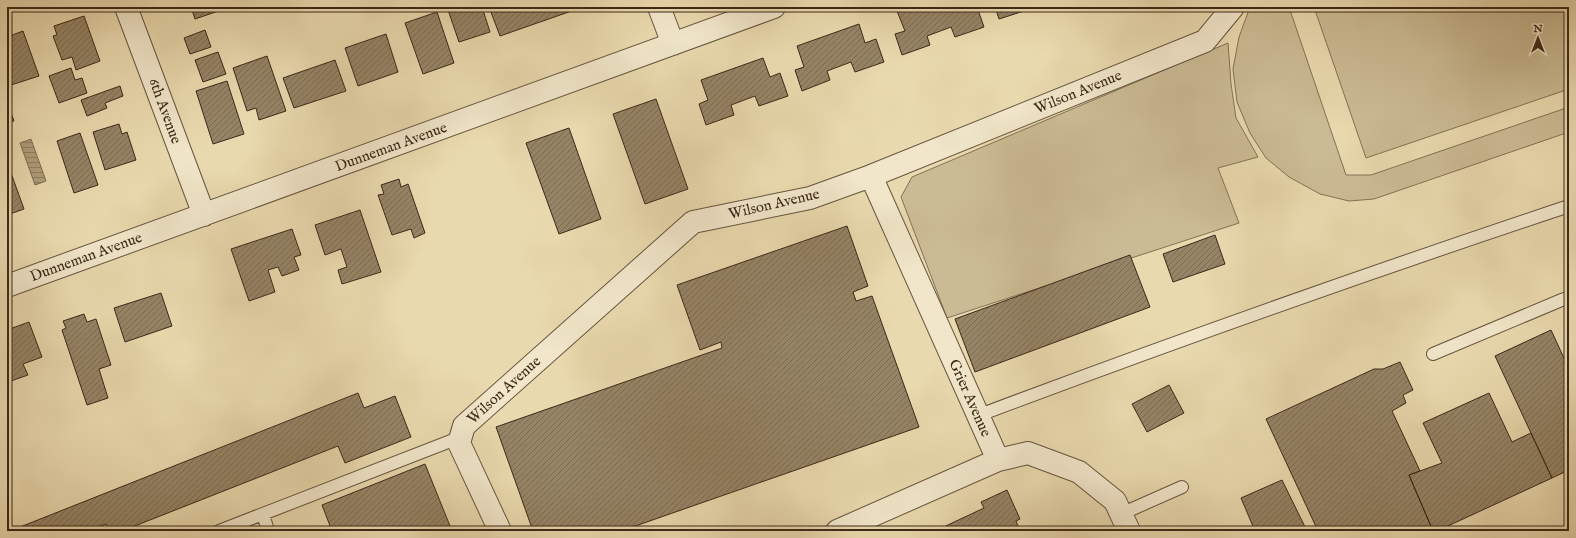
<svg xmlns="http://www.w3.org/2000/svg" width="1576" height="538" font-family="'IM FELL English',serif">
<style>
.garden{fill:#cbbb94;stroke:#837256}
.water{fill:url(#water-rules);stroke:#806e53}
.building{fill:url(#building-hatch);stroke:#3b2818}
.lines{fill:none;stroke-linecap:round;stroke-linejoin:round}
.service-casing{stroke:#66543e;stroke-width:14}
.minor-casing{stroke:#66543e;stroke-width:24}
.service{stroke:#f1e6ca;stroke-width:12}
.minor{stroke:#f1e6ca;stroke-width:22}
.labels{text-anchor:middle;dominant-baseline:central;stroke-width:3;stroke-linejoin:round;paint-order:stroke}
.street-label{font-size:15px;fill:#3b2818;stroke:#f1e6ca}
</style>
<defs>
<pattern id="water-rules" width="6" height="5" patternUnits="userSpaceOnUse"><rect width="6" height="5" fill="#ae9d7b"/><path d="M0 2.5h6" fill="none" stroke="#8f8064"/></pattern>
<pattern id="building-hatch" width="6" height="6" patternUnits="userSpaceOnUse"><rect width="6" height="6" fill="#958466"/><path d="M-1 1l2-2M0 6l6-6M5 7l2-2" fill="none" stroke="#7b6c53"/></pattern>
</defs>
<rect width="100%" height="100%" fill="#e9d9ae"/>
<filter id="stains"><feTurbulence type="fractalNoise" baseFrequency=".005" numOctaves="4"/><feColorMatrix values="0 0 0 0 .2 0 0 0 0 .09 0 0 0 0 .02 0 0 0 .5 -.17"/></filter>
<radialGradient id="worn" r=".72"><stop offset=".6" stop-color="#630" stop-opacity="0"/><stop offset="1" stop-color="#630" stop-opacity=".3"/></radialGradient>
<path class="garden" d="M1250,7H1289L1346,175H1371L1569,107V132L1374,199L1349,201L1320,194L1289,177L1266,158L1250,133L1237,102L1233,69L1239,37Z
M1314,7H1569V89L1366,158Z
M1228,43L1231,84L1236,118L1258,157L1218,168L1239,223L947,318L901,197L912,177Z"/>
<path class="water" d="M31,139L46,181L35,185L20,143Z"/>
<path class="building" d="M191,7H230L195,19Z
M447,7H482L490,32L459,42Z
M489,7H583L500,36Z
M908,7H977L984,27L955,37L951,27L927,36L930,45L902,55L895,34L905,31L897,11Z
M995,7H1026L1027,10L999,19Z
M437,12L454,63L423,74L405,23Z
M84,16L100,61L76,70L72,57L62,60L53,36L57,35L54,26Z
M859,24L865,43L876,39L884,62L855,72L851,62L827,71L830,80L802,91L795,70L804,67L797,46Z
M205,30L211,47L190,54L184,38Z
M23,31L39,76L8,86L7,37Z
M386,34L398,72L358,86L345,48Z
M218,52L226,74L203,82L195,60Z
M267,56L286,111L259,120L256,108L247,111L233,68Z
M763,58L770,77L780,73L788,96L759,106L755,96L731,105L734,115L706,125L699,104L708,100L701,80Z
M335,60L346,91L294,108L283,78Z
M71,68L75,80L82,78L87,93L59,103L49,76Z
M227,81L244,134L213,144L196,91Z
M120,86L123,96L105,103L107,108L87,116L81,100Z
M656,99L688,189L645,204L613,114Z
M7,102L14,121L7,123Z
M119,124L122,134L127,132L136,160L105,170L93,132Z
M569,128L601,219L559,234L526,143Z
M80,133L98,185L74,193L57,141Z
M7,162L24,209L7,215Z
M399,179L401,187L408,184L425,233L414,238L411,229L392,235L378,195L384,194L381,185Z
M360,210L381,272L342,284L338,270L347,267L341,249L325,255L315,225Z
M847,226L868,286L853,292L856,301L872,296L919,427L621,531H533L496,427L722,348L721,342L700,350L677,285Z
M292,229L301,255L294,257L299,270L282,276L278,267L268,270L275,292L249,301L231,249Z
M1215,235L1225,264L1173,282L1163,254Z
M1130,255L1150,307L975,372L955,319Z
M161,293L172,326L125,342L114,308Z
M84,314L87,322L96,319L111,365L99,369L108,398L87,405L62,330L66,328L63,321Z
M29,322L42,357L23,364L28,375L8,382L7,330Z
M1551,330L1569,369V470L1552,478L1495,356Z
M1400,362L1413,390L1403,395L1406,403L1392,411L1420,471L1409,475L1433,531H1318L1266,419L1374,369H1383Z
M1169,385L1184,413L1147,432L1132,404Z
M358,393L364,408L395,396L411,437L345,463L338,446L122,531H108L106,524L87,531H10Z
M1489,393L1512,442L1531,433L1552,478L1437,531H1433L1409,475L1442,463L1423,423Z
M425,464L452,531H332L322,505Z
M1282,480L1307,531H1255L1241,498Z
M1007,490L1020,519L1016,521L1020,531H935L984,508L981,502Z"/>
<g class="lines">
<g class="service-casing">
<path id="service" d="M1433,354L1564,299H1569
M977,416C1173,342 1371,272 1569,206
M263,514L268,531
M1121,514L1182,487
M219,531L461,437"/>
</g>
<g class="minor-casing">
<path id="minor" d="M126,7L204,215
M659,7L673,44
M7,286L774,7
M998,460L1028,453L1079,472L1115,501L1129,531
M500,531L459,443L464,426L693,222L810,198L871,176L1205,41L1233,7
M837,531L998,460L871,176"/>
</g>
<use href="#service" class="service"/>
<use href="#minor" class="minor"/>
</g>
<g class="labels">
<g class="street-label">
<text transform="translate(1078 92) rotate(-22)">Wilson Avenue</text>
<text transform="translate(165 111) rotate(70)">6th Avenue</text>
<text transform="translate(391 147) rotate(-20)">Dunneman Avenue</text>
<text transform="translate(774 204) rotate(-13)">Wilson Avenue</text>
<text transform="translate(86 257) rotate(-20)">Dunneman Avenue</text>
<text transform="translate(504 390) rotate(-42)">Wilson Avenue</text>
<text transform="translate(970 398) rotate(66)">Grier Avenue</text>
</g>
</g>
<rect width="1576" height="538" fill="none" stroke="#e9d9ae" stroke-width="24"/>
<rect x="8" y="8" width="1560" height="522" fill="none" stroke="#3b2818" stroke-width="2"/>
<rect x="12" y="12" width="1552" height="514" fill="none" stroke="#3b2818"/>
<g transform="translate(1538 38)" stroke="#f1e6ca" stroke-width="3" paint-order="stroke">
<path d="M0-3L7 15L0 10L-7 15Z" fill="#3b2818"/>
<text y="-6" font-size="11" font-weight="bold" text-anchor="middle" fill="#3b2818">N</text>
</g>
<rect width="100%" height="100%" filter="url(#stains)"/>
<rect width="100%" height="100%" fill="url(#worn)"/>
</svg>
